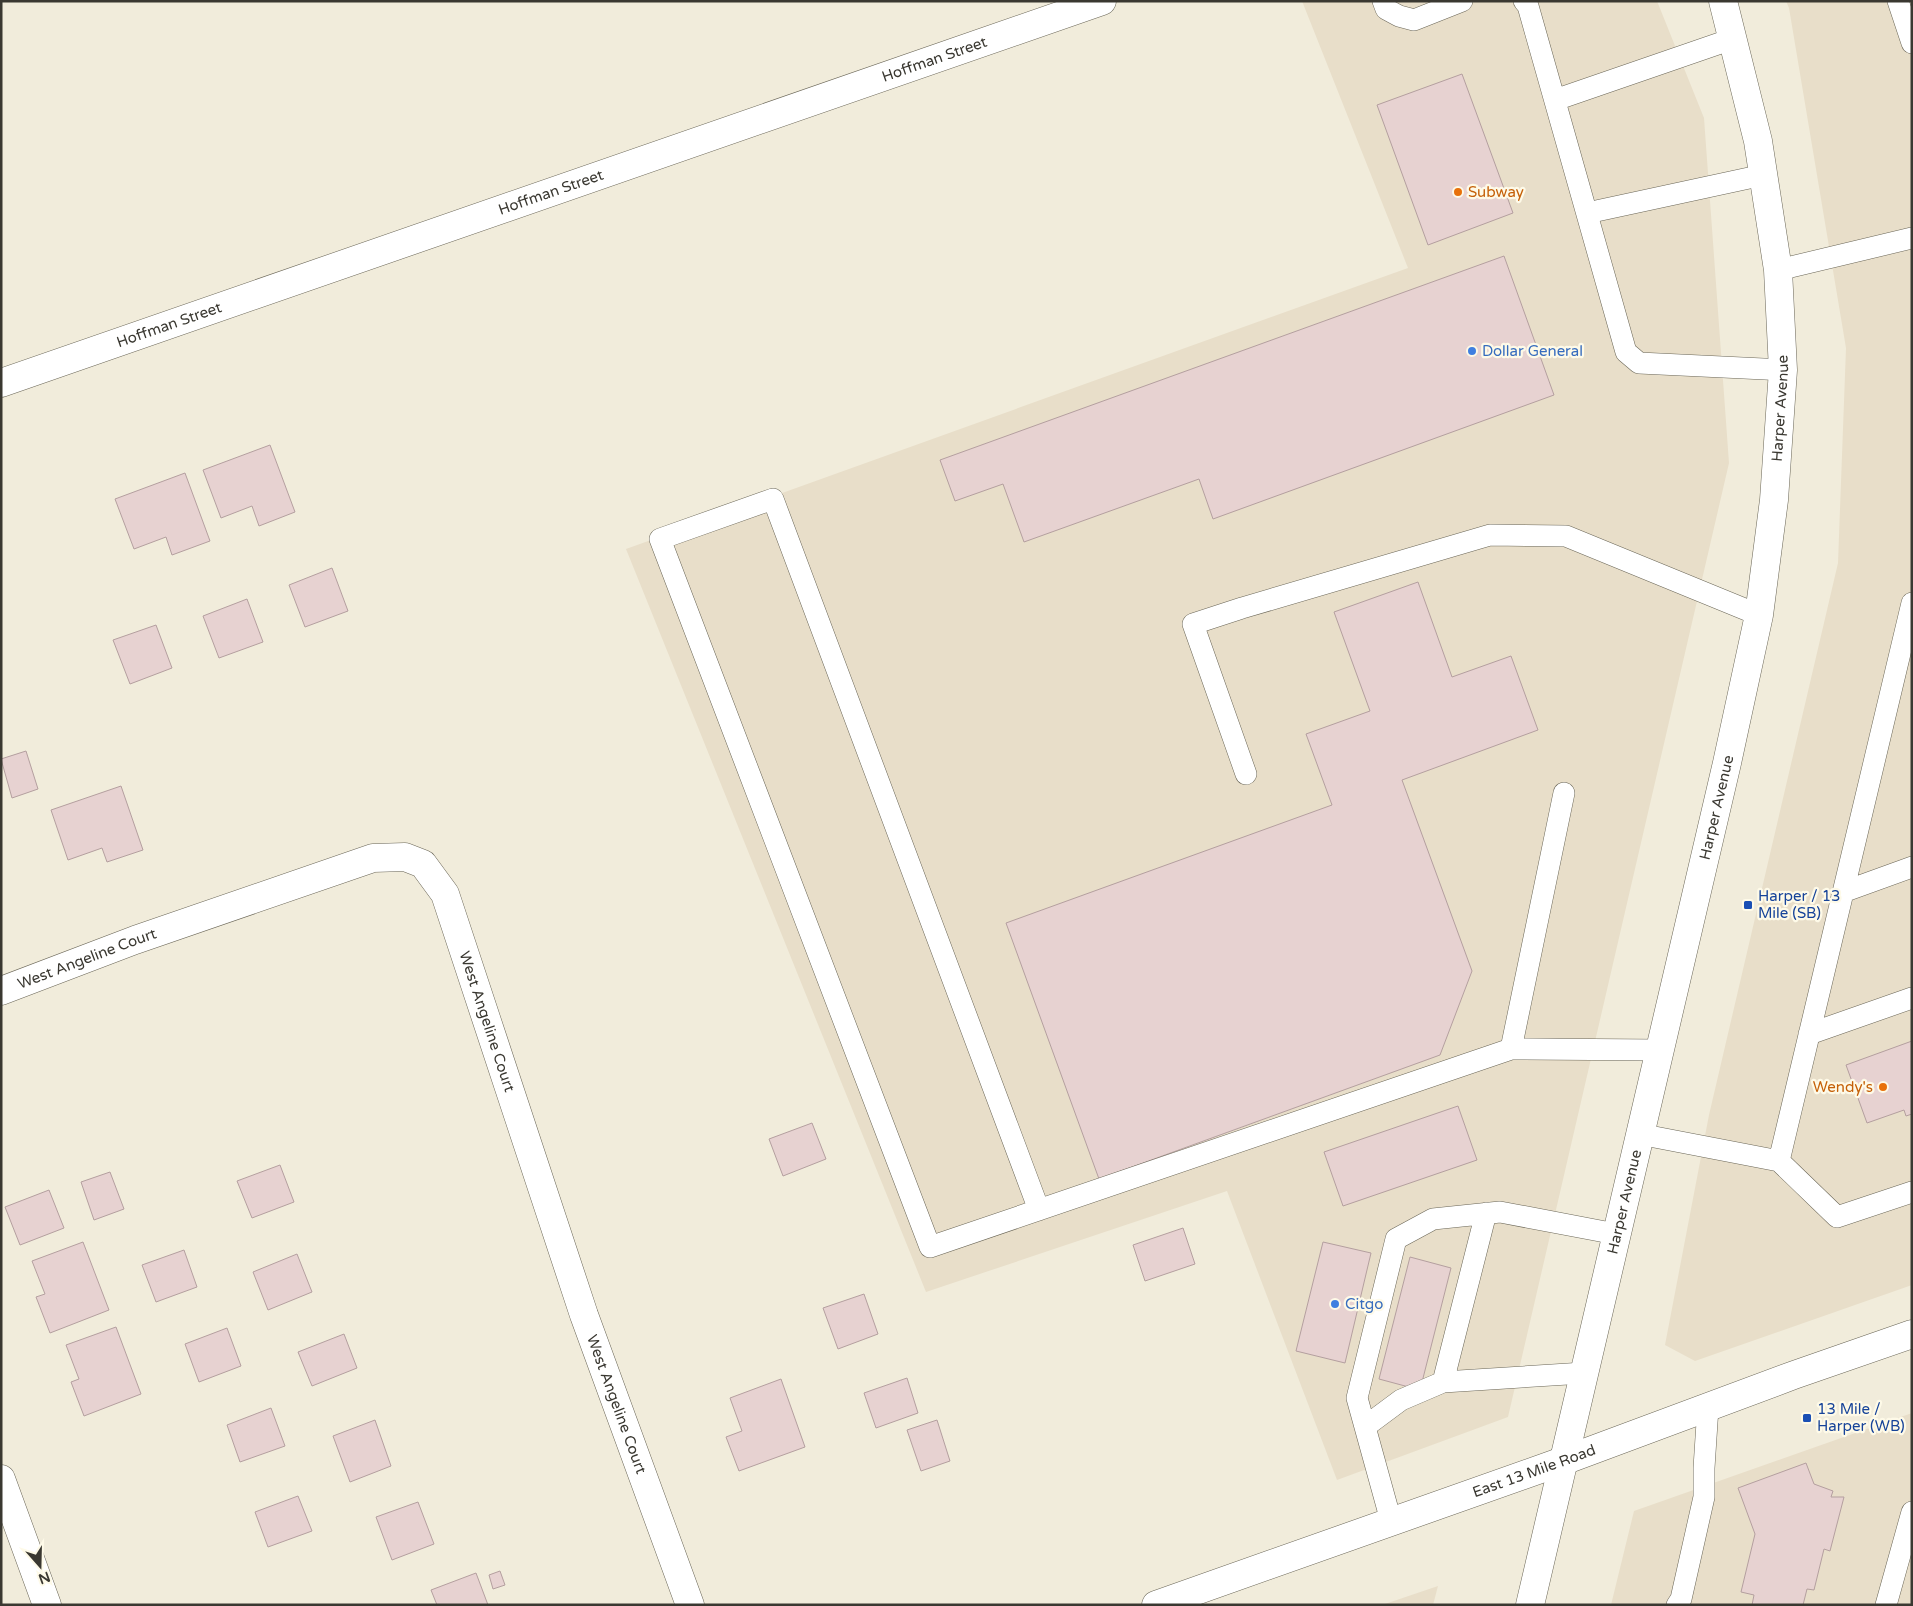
<svg xmlns="http://www.w3.org/2000/svg" width="1913" height="1606" font-family="'Varela Round',sans-serif">
<style>
.commercial{fill:#e8dec9}
.building{fill:#e7d2d1;stroke:#b49f9f}
.lines{fill:none;stroke-linecap:round;stroke-linejoin:round}
.service-casing{stroke:#6a6657;stroke-width:22}
.minor-casing{stroke:#6a6657;stroke-width:29}
.secondary-casing{stroke:#6a6657;stroke-width:29}
.service{stroke:#fff;stroke-width:21}
.minor{stroke:#fff;stroke-width:28}
.secondary{stroke:#fff;stroke-width:28}
.food-dot{fill:#e8710a;stroke:#fefae8;stroke-width:2}
.shop-dot{fill:#3f7fe0;stroke:#fefae8;stroke-width:2}
.transit-dot{fill:#1a4fb4;stroke:#fefae8;stroke-width:2}
.labels{text-anchor:middle;dominant-baseline:central;stroke-width:4.5;stroke-linejoin:round;paint-order:stroke}
.street-label{font-size:15px;fill:#3a3831;stroke:#fefae8}
.food-label{font-size:15px;fill:#c56008;stroke:#fefae8;text-anchor:start}
.shop-label{font-size:15px;fill:#366cbe;stroke:#fefae8;text-anchor:start}
.transit-label{font-size:15px;fill:#164399;stroke:#fefae8;text-anchor:start}
</style>
<rect width="100%" height="100%" fill="#f1ecdb"/>
<path class="commercial" d="M1302,1H1657L1704,118L1729,463L1508,1417L1337,1480L1227,1191L926,1292L626,549L1408,268Z
M1786,1H1912V1285L1695,1361L1665,1345L1709,1115L1838,563L1846,348L1789,8Z
M1912,1413V1605H1611L1634,1511Z
M1438,1586L1433,1605H1382Z"/>
<path class="building" d="M1462,74L1513,213L1428,245L1377,105Z
M1504,256L1554,395L1213,519L1199,479L1024,542L1003,484L955,501L940,460Z
M270,445L295,512L259,526L252,506L221,518L203,470Z
M185,473L210,541L172,555L166,537L134,549L115,499Z
M332,568L348,611L305,627L289,585Z
M1418,582L1452,677L1511,656L1538,730L1402,780L1472,971L1440,1055L1099,1179L1006,923L1332,805L1306,734L1370,711L1334,612Z
M247,599L263,642L219,658L203,616Z
M156,625L172,668L130,684L113,640Z
M26,751L38,789L12,798L1,759Z
M121,786L143,850L107,862L102,848L68,860L51,810Z
M1912,1041V1114L1906,1116L1904,1110L1867,1123L1846,1065Z
M1458,1106L1477,1160L1343,1206L1324,1152Z
M812,1123L826,1159L783,1176L769,1139Z
M280,1165L294,1202L252,1218L237,1181Z
M110,1172L124,1209L94,1220L81,1182Z
M49,1190L64,1228L20,1245L5,1207Z
M1183,1228L1195,1264L1145,1281L1133,1245Z
M83,1242L109,1310L50,1333L36,1297L45,1294L32,1261Z
M1323,1242L1371,1253L1345,1363L1296,1351Z
M184,1250L197,1287L156,1302L142,1265Z
M297,1254L312,1292L268,1310L253,1272Z
M1410,1257L1451,1268L1420,1390L1379,1379Z
M864,1294L878,1334L838,1349L823,1308Z
M116,1327L141,1394L84,1416L71,1382L79,1379L66,1345Z
M227,1328L241,1366L199,1382L185,1344Z
M344,1334L357,1368L312,1386L298,1352Z
M907,1378L918,1413L876,1428L864,1393Z
M781,1379L805,1447L739,1471L726,1437L742,1431L730,1398Z
M271,1408L285,1446L240,1462L227,1425Z
M375,1420L391,1466L350,1482L333,1436Z
M937,1420L950,1461L921,1471L907,1430Z
M1806,1463L1814,1484L1833,1491L1831,1497H1844L1830,1551L1824,1549L1814,1590L1807,1589L1803,1605H1752L1754,1595L1741,1592L1755,1534L1738,1488Z
M298,1496L312,1531L268,1547L255,1512Z
M418,1502L434,1544L392,1560L376,1517Z
M500,1571L505,1585L493,1589L489,1575Z
M476,1573L488,1605H437L431,1590Z"/>
<g class="lines">
<g class="service-casing">
<path id="service" d="M1383,1L1386,9L1399,16L1414,20L1462,1
M1524,1L1528,6L1626,352L1639,363L1783,370
M1898,1L1912,43
M1555,100L1732,39
M1587,213L1763,175
M1778,270L1912,238
M1246,774L1193,624L1242,608L1490,535L1566,536L1759,615
M1564,793L1511,1049L1660,1050
M1843,892L1912,867
M1809,1034L1912,998
M1639,1134L1779,1161L1912,603
M1779,1161L1837,1217L1912,1192
M1039,1210L773,499L660,539L930,1247L1511,1049
M1443,1382L1486,1213
M1366,1426L1401,1400L1443,1382L1584,1373
M1391,1521L1357,1398L1396,1239L1433,1219L1500,1212L1616,1234
M1677,1605L1681,1599L1704,1497V1468L1708,1407
M1886,1605L1912,1512"/>
</g>
<g class="minor-casing">
<g id="minor">
<path id="s1" d="M1,383L1102,1"/>
<path id="s2" d="M1,991L135,940L373,858L405,857L423,864L445,894L584,1315L690,1605"/>
<path d="M1,1479L47,1605"/>
</g>
</g>
<g class="secondary-casing">
<g id="secondary">
<path id="s3" d="M1156,1605L1563,1461L1794,1375L1912,1334"/>
<path id="s4" d="M1530,1605L1727,763L1759,615L1774,500L1783,370L1778,270L1758,141L1723,1"/>
</g>
</g>
<use href="#service" class="service"/>
<use href="#minor" class="minor"/>
<use href="#secondary" class="secondary"/>
</g>
<g class="food-dot">
<circle cx="1458" cy="192" r="5"/>
<circle cx="1883" cy="1087" r="5"/>
</g>
<g class="shop-dot">
<circle cx="1472" cy="351" r="5"/>
<circle cx="1335" cy="1304" r="5"/>
</g>
<g class="transit-dot">
<rect x="1743" y="900" width="10" height="10" rx="2.5"/>
<rect x="1802" y="1413" width="10" height="10" rx="2.5"/>
</g>
<g class="labels">
<g class="street-label">
<text stroke="none"><textPath href="#s1" startOffset="988">Hoffman Street</textPath></text>
<text stroke="none"><textPath href="#s1" startOffset="582">Hoffman Street</textPath></text>
<text stroke="none"><textPath href="#s1" startOffset="178">Hoffman Street</textPath></text>
<text stroke="none"><textPath href="#s4" startOffset="1224">Harper Avenue</textPath></text>
<text stroke="none"><textPath href="#s4" startOffset="819">Harper Avenue</textPath></text>
<text stroke="none"><textPath href="#s2" startOffset="92">West Angeline Court</textPath></text>
<text stroke="none"><textPath href="#s2" startOffset="618">West Angeline Court</textPath></text>
<text stroke="none"><textPath href="#s4" startOffset="414">Harper Avenue</textPath></text>
<text stroke="none"><textPath href="#s2" startOffset="1022">West Angeline Court</textPath></text>
<text stroke="none"><textPath href="#s3" startOffset="401">East 13 Mile Road</textPath></text>
</g>
<g class="food-label">
<text x="1468" y="192">Subway</text>
<text x="1873" y="1087" text-anchor="end">Wendy's</text>
</g>
<g class="shop-label">
<text x="1482" y="351">Dollar General</text>
<text x="1345" y="1304">Citgo</text>
</g>
<g class="transit-label">
<text x="1758" y="896">Harper / 13<tspan x="1758" dy="17">Mile (SB)</tspan></text>
<text x="1817" y="1409">13 Mile /<tspan x="1817" dy="17">Harper (WB)</tspan></text>
</g>
</g>
<rect width="1913" height="1606" fill="none" stroke="#3a3831" stroke-width="5"/>
<g transform="translate(40 1566) rotate(160)" stroke="#fefae8" stroke-width="4" paint-order="stroke">
<path d="M0-4L9 19L0 12L-9 19Z" fill="#3a3831"/>
<text y="-8" font-size="14" font-weight="bold" text-anchor="middle" fill="#3a3831">N</text>
</g>
</svg>
